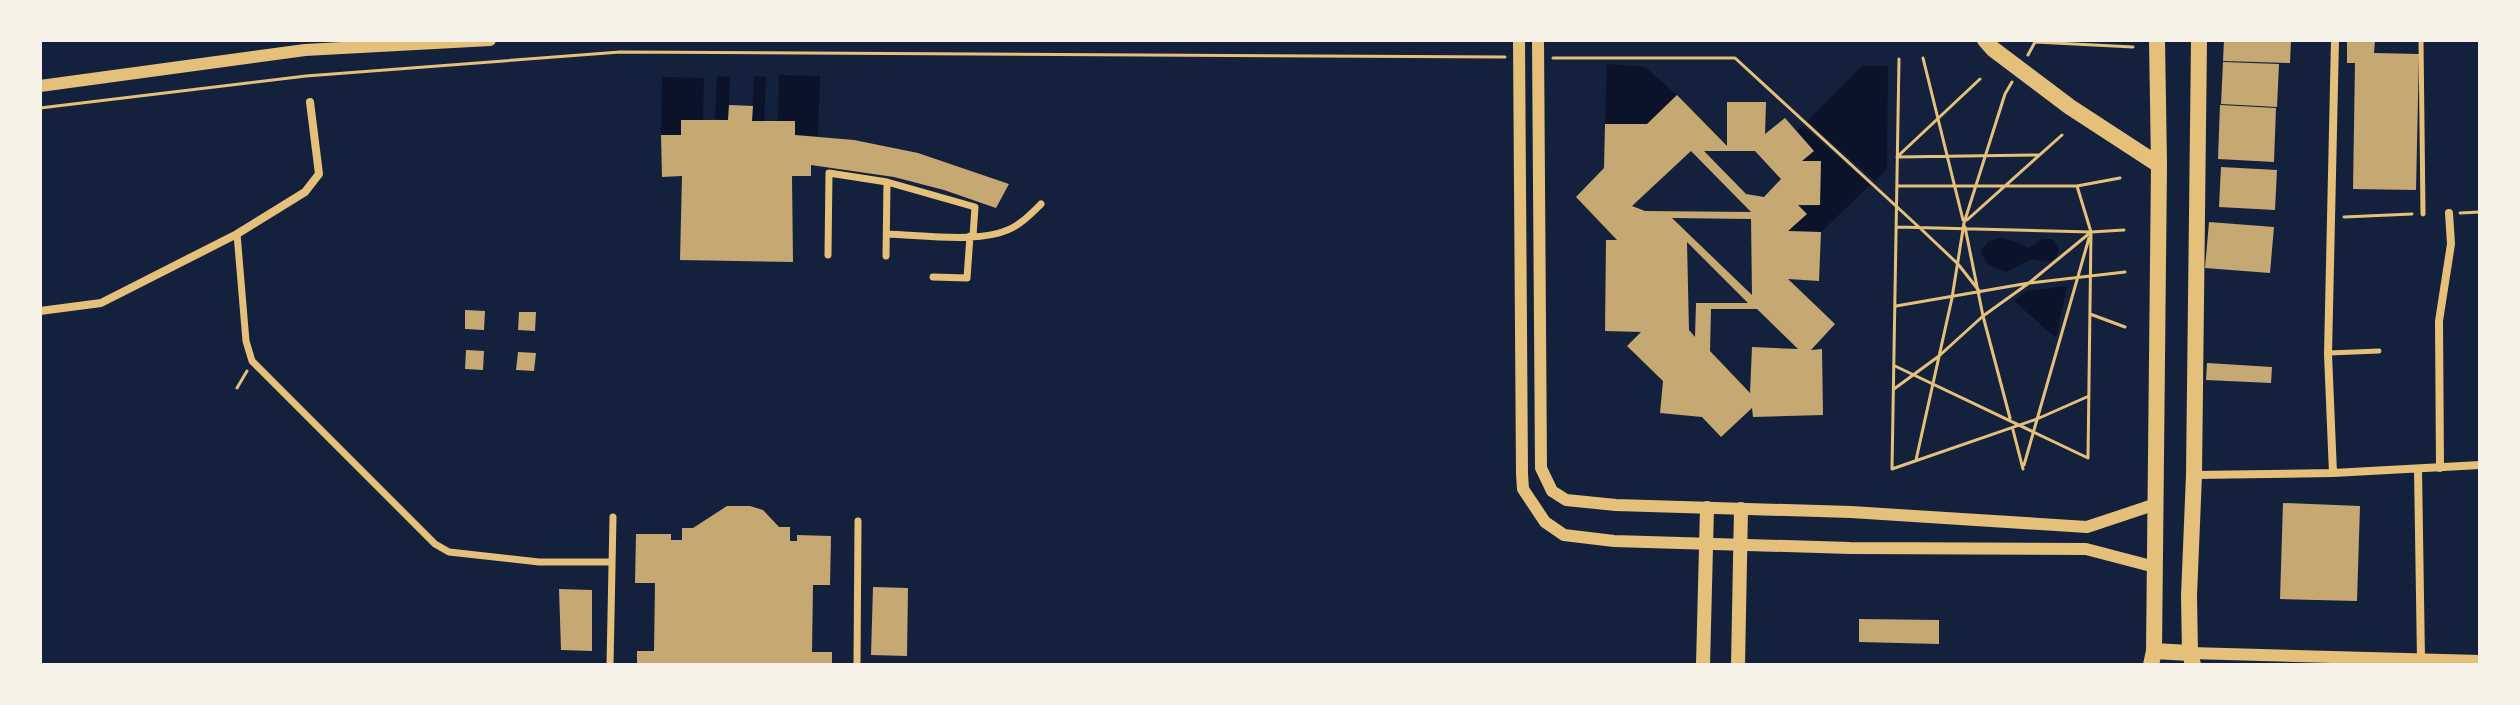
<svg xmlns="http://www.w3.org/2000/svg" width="2520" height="705" font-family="Lato,sans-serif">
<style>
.water{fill:#0b132b}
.building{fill:#c6a872;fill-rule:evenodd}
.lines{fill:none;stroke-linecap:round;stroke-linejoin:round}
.path{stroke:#e5c07b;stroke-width:3}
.service{stroke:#e5c07b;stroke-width:5}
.pedestrian{stroke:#e5c07b;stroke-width:7}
.minor{stroke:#e5c07b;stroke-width:8}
.tertiary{stroke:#e5c07b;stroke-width:12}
.secondary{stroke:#e5c07b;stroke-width:14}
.primary{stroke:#e5c07b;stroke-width:16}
</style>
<rect width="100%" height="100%" fill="#14213d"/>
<path class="water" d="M1607,64L1645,67L1677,95L1647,124H1605Z
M1862,66H1888L1887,169L1875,181L1807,121Z
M779,75L820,76L818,136L795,135V121H778Z
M717,76L730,77L728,120L715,119Z
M754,76L766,77L764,122L752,121Z
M662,77L704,78L703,121L681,135H661Z
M1802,125L1870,185L1821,232L1788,231L1807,214L1800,207L1820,205L1821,161H1802L1814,151L1796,131Z
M2000,238L2017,242L2029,248L2042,239H2052L2059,249L2056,257L2049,262L2032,259L2006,272C1992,267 1984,265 1981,250L1989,241Z
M2067,286L2056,338L2014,301L2026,291Z"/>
<path class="building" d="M2224,40H2291L2290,63L2223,61Z
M2347,40H2375L2374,53L2419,54L2416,190L2353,189L2355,63H2347Z
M2223,62L2279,64L2277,107L2221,104Z
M1677,95L1727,146V102H1766L1765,134L1785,118L1814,151L1802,161H1821L1820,205H1798L1807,214L1788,231L1821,232L1819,281L1788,279L1835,324L1811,350L1822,349L1823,415L1753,417L1752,408L1721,437L1702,417L1660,413L1663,381L1627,346L1641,332L1605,331L1606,240H1617L1576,197L1604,168L1605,124H1647ZM1691,151L1751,212L1645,211L1632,206ZM1704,151H1755L1781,179L1764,197L1746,194ZM1672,218L1751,219L1752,295ZM1687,242L1748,303H1696L1695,337L1689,330ZM1711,309H1757L1798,349L1752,347L1750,393L1710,351Z
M729,105L753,106L752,121H795V135L854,140L918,153L1009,184L996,208L944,190L894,177L811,165V176H792L793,262L680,260L682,176L662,177L661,135H681V120H728Z
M2220,105L2276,108L2274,162L2218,159Z
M2221,167L2277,170L2275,210L2219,207Z
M2209,222L2274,227L2270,273L2205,268Z
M465,310L485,311L484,330L465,329Z
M519,312H536L535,331L518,330Z
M466,350L484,351L483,370L465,369Z
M518,352L536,353L534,371L516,370Z
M2207,363L2272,367L2271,383L2206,380Z
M2283,503L2360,506L2357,601L2280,599Z
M727,506H750L763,510L779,527H790V541H797V535L831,536L830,585H813L812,652H832V665H637V651H654L655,583H635L636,534H671V540H682V528H693Z
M873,587L908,588L907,656L871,655Z
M559,589L592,590V651L561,650Z
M1859,619L1939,620V644L1859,642Z"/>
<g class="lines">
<path class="path" d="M2028,55L2035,42L2133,47
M1553,58H1735L1921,229L1958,264L1980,292
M1923,58L1963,220
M1899,59L1892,469L2037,419L2089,396
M1980,79L1897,157L2038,155
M40,108L306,76L620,52L1505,57
M2077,186L2120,178
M2460,213L2480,212
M2344,217L2412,214
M1967,220L2062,135
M1897,227L2091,232L2124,230
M1965,227L1983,316L2010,418
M1896,306L2029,283L2125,272
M2090,314L2125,327
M1895,366L2088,458L2091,232L2077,186H1898
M237,388L247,371
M1894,389L1939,356L1983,316L2029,283L2091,232
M2013,430L2023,469
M1916,460L1952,298L1964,223L2005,94L2012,82
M2024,465L2089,238"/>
<path class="service" d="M2421,40L2423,214
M2329,353L2379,351"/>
<path class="pedestrian" d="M237,234L246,341L252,361L435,544L449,552L539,562H612
M887,234C923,235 981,244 1012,228C1024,222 1032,213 1041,204
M828,255L829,173L887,182L975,207L973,236
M886,256L887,182
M933,277L967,278L970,236
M610,665L613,517
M857,665L858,521"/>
<path class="minor" d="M40,311L101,303L237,234L305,192L319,174L310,102
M2440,468L2439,321L2451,244L2449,213
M2418,469L2421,659
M2333,473L2328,354L2335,40
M2194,475L2333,473L2480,465"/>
<path class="tertiary" d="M1519,40L1522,474L1523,489L1545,522L1564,535L1614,541L1850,548L2086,549L2155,567
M1538,40L1541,468L1552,491L1566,500L1616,505L1851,512L2087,527L2156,504
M40,86L305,50L490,40
M2190,653L2480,661"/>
<path class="secondary" d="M1703,665L1707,508
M1738,665L1741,509"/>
<path class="primary" d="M1985,40L1993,49L2070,107L2159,165
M2154,651L2190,653
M2151,665L2154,651L2159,165L2157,40
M2193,665L2190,653L2189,596L2194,475L2199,40"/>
</g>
<rect width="2520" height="705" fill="none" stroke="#f6f1e7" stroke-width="84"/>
</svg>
